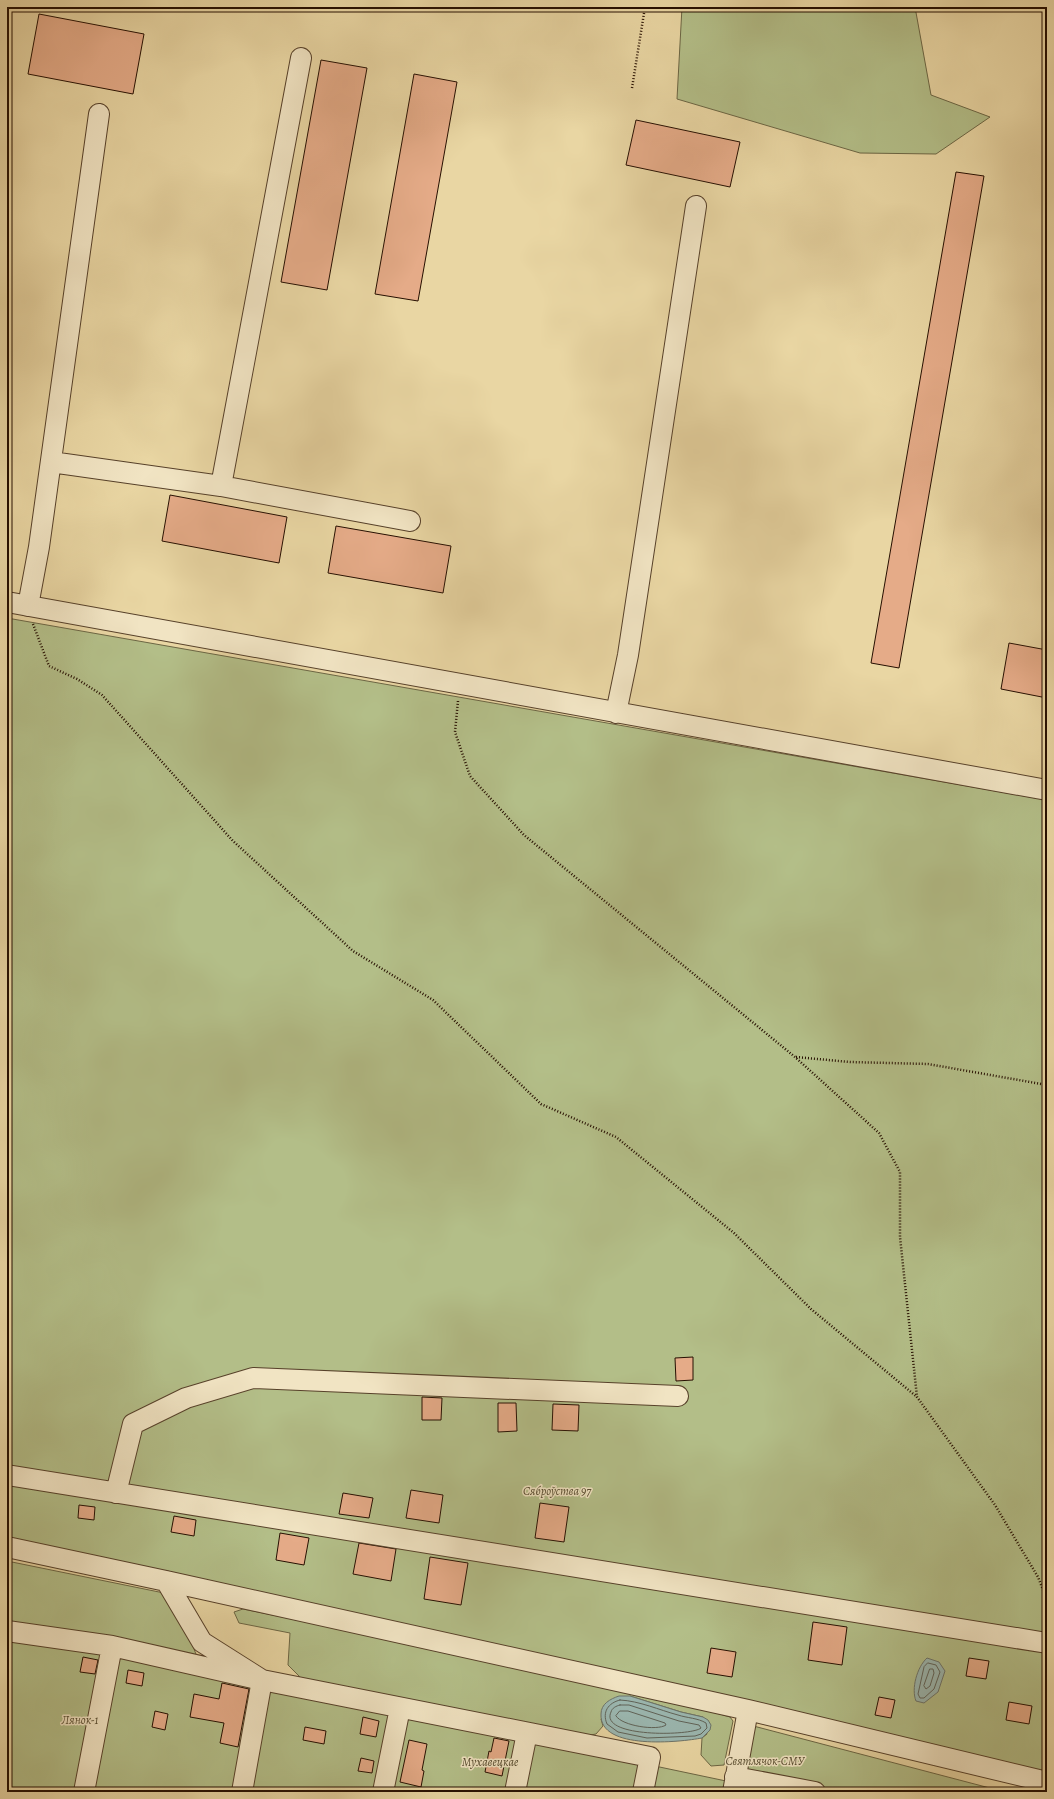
<svg xmlns="http://www.w3.org/2000/svg" width="1054" height="1799" font-family="Alegreya,serif">
<rect width="100%" height="100%" fill="#e9d6a3"/>
<filter id="stains"><feTurbulence type="fractalNoise" baseFrequency=".005" numOctaves="4"/><feColorMatrix values="0 0 0 0 .2 0 0 0 0 .09 0 0 0 0 .02 0 0 0 .5 -.17"/></filter>
<radialGradient id="worn" r=".72"><stop offset=".6" stop-color="#630" stop-opacity="0"/><stop offset="1" stop-color="#630" stop-opacity=".3"/></radialGradient>
<!-- green -->
<path fill="#b3be88" stroke="#6c6644" d="M682,7H915L931,95L990,117L936,154L860,153L677,99Z
M7,618L1047,800V1777L7,1541Z
M7,1561L164,1593L187,1630L197,1657L7,1622Z
M243,1609L634,1689L730,1717L733,1721L724,1765L711,1766L701,1755L702,1738L707,1734L703,1717L681,1712L630,1696L601,1719L603,1726L596,1734L579,1737L303,1680L288,1665L290,1633L239,1623L234,1612Z
M7,1635L104,1650L726,1781L742,1723L1005,1792H7Z"/>
<!-- water -->
<path fill="#9bb7b0" stroke="#6c746a" d="M927,1658L939,1662L945,1671L938,1692L924,1703L916,1701C911,1689 917,1667 927,1658Z
M619,1696H630L681,1712L703,1717L708,1720L711,1725L710,1730L702,1738C681,1742 599,1751 601,1714C601,1704 610,1699 619,1696Z"/>
<g fill="none" stroke-linecap="round" stroke-linejoin="round">
<!-- shore -->
<path stroke="#606358" stroke-width="1" d="M928,1663L936,1665L940,1672L934,1689L924,1698H920L918,1694L924,1667Z
M930,1669H933L934,1673L930,1686L926,1689L924,1686Z
M620,1700C640,1701 659,1710 678,1715C687,1718 698,1718 706,1723L707,1728L701,1734L695,1736L647,1738L618,1732L607,1724C602,1712 608,1703 620,1700Z
M620,1705H629L679,1721L699,1725L701,1728C692,1736 599,1738 611,1712C612,1708 616,1706 620,1705Z
M620,1711H628L665,1723L666,1725C657,1731 622,1726 616,1716Z"/>
</g>
<!-- building -->
<path fill="#e5ab88" stroke="#260f01" d="M39,14L144,34L133,94L28,74Z
M321,60L367,68L327,290L281,282Z
M414,74L457,82L418,301L375,294Z
M636,120L740,142L730,187L626,165Z
M956,172L984,176L899,668L871,663Z
M170,495L287,517L279,563L162,541Z
M336,526L451,546L443,593L328,573Z
M1009,643L1047,650V698L1001,689Z
M693,1357V1380L676,1381L675,1358Z
M422,1397L442,1398L441,1420H422Z
M498,1403H516L517,1431L498,1432Z
M553,1404L579,1405L578,1431L552,1430Z
M411,1490L443,1495L439,1523L406,1518Z
M343,1493L373,1498L369,1518L339,1514Z
M540,1503L569,1507L564,1542L535,1538Z
M79,1505L95,1507L94,1520L78,1518Z
M174,1516L196,1520L194,1536L171,1532Z
M280,1533L309,1538L304,1565L276,1560Z
M359,1543L396,1549L391,1581L353,1574Z
M430,1557L468,1563L461,1605L424,1599Z
M813,1622L847,1627L842,1665L808,1660Z
M711,1648L736,1652L732,1677L707,1673Z
M83,1657L98,1660L95,1674L80,1672Z
M969,1658L989,1661L986,1679L966,1676Z
M128,1670L144,1673L142,1686L126,1683Z
M222,1683L249,1689L238,1747L220,1743L224,1723L190,1717L194,1694L219,1699Z
M879,1697L895,1700L891,1718L875,1715Z
M1009,1702L1032,1706L1029,1724L1006,1720Z
M155,1711L168,1714L165,1730L152,1727Z
M363,1717L379,1721L376,1737L360,1734Z
M305,1727L326,1731L324,1744L303,1740Z
M494,1738L509,1741L502,1776L485,1772L489,1751L491,1752Z
M409,1740L427,1744L422,1770L424,1771L421,1787L400,1782Z
M361,1758L374,1761L372,1773L358,1771Z"/>
<g fill="none" stroke-linecap="round" stroke-linejoin="round">
<defs>
<path id="minor" d="M51,462L221,486L301,58
M221,486L410,521
M7,602L1047,790
M28,606L39,547L99,114
M616,713L628,655L696,206
M7,1475L1047,1643
M116,1493L133,1424L186,1398L253,1378L678,1396
M7,1547L166,1581L748,1710L1047,1782
M166,1581L202,1642L262,1680L242,1792
M7,1631L112,1646L262,1680L650,1757L643,1792
M735,1777L815,1792
M84,1792L112,1646
M383,1792L400,1708
M515,1792L527,1733
M733,1792L748,1710"/>
</defs>
<!-- minor casing -->
<use href="#minor" stroke="#57412a" stroke-width="22"/>
<!-- path -->
<path stroke="#260f01" stroke-width="2.5" stroke-dasharray="1 2" stroke-linecap="butt" d="M632,88L645,7
M33,624L49,666L77,679L102,695L233,841L353,951L433,1000L541,1104L616,1137L734,1233L811,1309L917,1397
M458,701L455,732L470,776L524,835L795,1057L879,1133L900,1172V1237L917,1397L995,1505L1038,1577L1047,1600
M796,1057L850,1062L928,1064L1047,1085"/>
<!-- minor -->
<use href="#minor" stroke="#f1e4c3" stroke-width="20"/>
</g>
<g text-anchor="middle" dominant-baseline="central" stroke-width="3" stroke-linejoin="round" paint-order="stroke">
<!-- park labels -->
<g font-size="12" font-style="italic" fill="#574c30" stroke="#f1e4c3">
<text x="557" y="1491">Сяброўства 97</text>
<text x="80" y="1720">Лянок-1</text>
<text x="765" y="1761">Святлячок-СМУ</text>
<text x="490" y="1762">Мухавецкае</text>
</g>
</g>
<!-- margin -->
<rect width="1054" height="1799" fill="none" stroke="#e9d6a3" stroke-width="24"/>
<rect x="8" y="8" width="1038" height="1783" fill="none" stroke="#260f01" stroke-width="2"/>
<rect x="12" y="12" width="1030" height="1775" fill="none" stroke="#260f01"/>
<rect width="100%" height="100%" filter="url(#stains)"/>
<rect width="100%" height="100%" fill="url(#worn)"/>
</svg>
